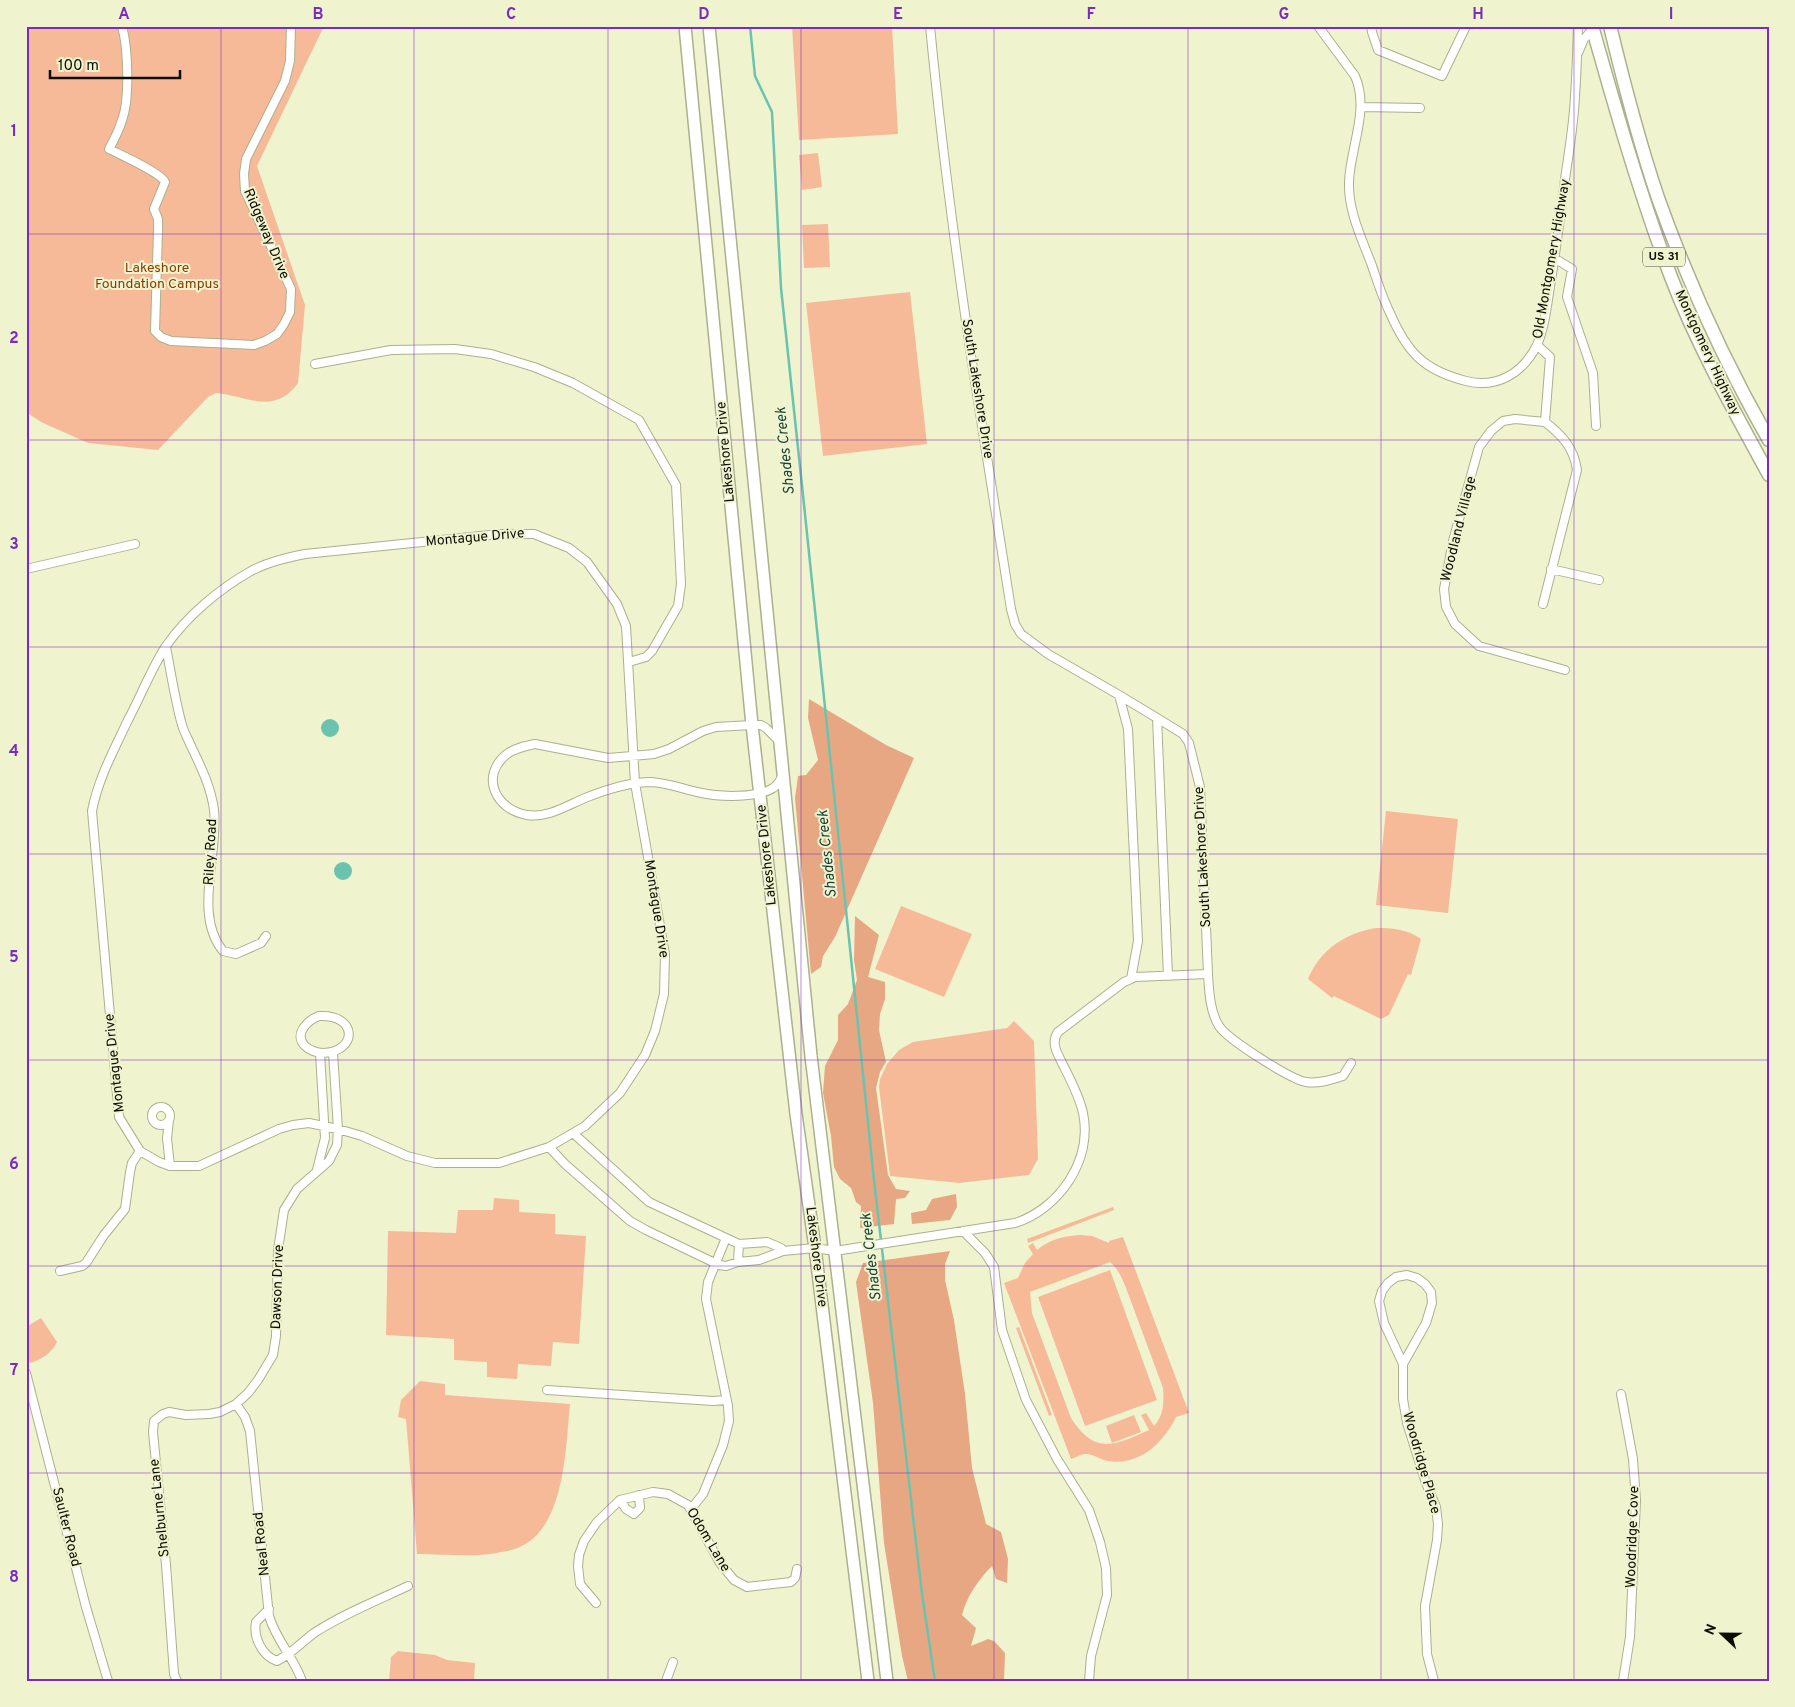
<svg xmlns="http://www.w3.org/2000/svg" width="1795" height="1707" font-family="Overpass,sans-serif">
<rect width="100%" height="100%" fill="#eff4cf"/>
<!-- green -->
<path fill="#f7ba98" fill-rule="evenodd" d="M26,26H324L257,166L305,305L298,383C274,416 248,396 216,393L208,397L158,450L88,443L41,422L26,412Z
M792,26H892L898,134L799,140Z
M818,153L822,187L802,190L799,155Z
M828,224L830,267L804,268L802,225Z
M910,292L927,444L823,456L806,303Z
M1386,811L1458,819L1448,913L1376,905Z
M901,906L972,934L944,997L875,969Z
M1376,928C1391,928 1408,929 1421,939L1411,975L1408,974L1389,1015L1381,1019L1334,996L1332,998L1308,979C1320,950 1345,933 1376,928Z
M1014,1021L1034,1041L1038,1159L1029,1175L959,1183L890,1176L879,1087L880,1079L887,1064L899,1050L913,1042L1007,1028Z
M494,1198L519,1200V1212L555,1214V1234L586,1236L579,1344L553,1342L551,1366L518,1364L517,1379L487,1377V1362L454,1360V1339L386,1335L388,1231L456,1233L458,1210H493Z
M1113,1207L1114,1210L1028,1243L1027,1239Z
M1080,1235L1092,1236L1109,1243V1241L1123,1237L1189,1413L1176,1417C1163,1443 1140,1466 1108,1461C1101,1460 1092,1453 1085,1454C1081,1454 1075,1458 1071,1459L1004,1283L1018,1278L1025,1263L1033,1254L1028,1246L1033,1243L1037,1250C1050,1239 1064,1236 1080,1235ZM1110,1262C1118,1269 1122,1278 1126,1288L1163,1388C1164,1402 1164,1415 1154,1426L1146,1413L1141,1415L1149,1430C1114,1446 1095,1455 1071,1418L1032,1313L1030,1292Z
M1110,1270L1157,1400L1085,1426L1038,1297Z
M41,1318L57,1342C51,1354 42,1359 30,1363L26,1353V1327Z
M1019,1327L1052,1415L1049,1416L1016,1328Z
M420,1381L445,1384V1395L570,1404C566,1445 565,1519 527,1543C520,1548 510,1551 501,1552C478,1558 442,1554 417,1554L406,1419L398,1417L401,1400Z
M1134,1415L1141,1432L1112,1443L1106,1426Z
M398,1651L435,1655L447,1660L475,1663L474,1681H389L391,1657Z"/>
<!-- forest -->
<path fill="#e8a783" d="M809,699L886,745L914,758L835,937L823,956L821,967L811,974L795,798L798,776L806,775L818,760L808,718Z
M855,916L879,935L868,977L885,982V999L880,1014L879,1030L886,1062L880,1072L876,1088L888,1175L896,1189L910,1191L905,1198L896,1199L894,1224L860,1228L861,1206L856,1202L851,1188L840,1179L834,1167L831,1136L823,1093L825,1066L838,1040V1015L848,1004L857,980L854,960Z
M956,1194L957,1207L950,1220L912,1224L911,1213L926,1210L932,1199Z
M950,1251L945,1264V1280L954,1320L965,1394L972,1468L986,1524L1001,1532L1008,1559L1007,1583L996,1579L992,1566C978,1580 967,1596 962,1615L976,1628L971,1646L988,1639L994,1641L1005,1653L1004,1681H908L902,1656L884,1543L873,1403L856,1282L863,1263Z"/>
<!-- water -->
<path fill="#6bc3af" d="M321 728a9 9 0 1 1 18 0a9 9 0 1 1-18 0Z
M334 871a9 9 0 1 1 18 0a9 9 0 1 1-18 0Z"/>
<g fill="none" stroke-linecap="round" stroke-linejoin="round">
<!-- stream -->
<path stroke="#6bc3af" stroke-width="2.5" d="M750,26L755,76L772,112L781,288L803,495L874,1180L922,1594L935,1681"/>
<defs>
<path id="minor" d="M122,26C128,48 130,99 122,120C119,130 114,140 109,149C121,155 161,173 165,182L154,209L158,219V231L155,331L161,337L171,341L254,345L265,341L277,334L284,324L290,312L291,289L245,191L244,174L246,159L285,81L290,61L291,26
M1318,26L1355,76C1370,110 1350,148 1349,182C1348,210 1361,237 1371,263C1377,280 1382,297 1390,313C1407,352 1423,370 1466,381C1497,389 1523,373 1537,345C1546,325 1548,295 1552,274C1557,242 1561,211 1565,179C1569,151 1574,123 1575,95C1577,72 1577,49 1578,26
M1371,26L1372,32L1378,50L1442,76L1466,26
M1578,53L1584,39L1593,29
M1361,107L1420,108
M1554,258L1572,269L1567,297L1593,373L1596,426
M1537,345L1550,357L1545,422C1562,435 1574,448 1577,470L1543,604
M315,364L391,350L455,349L491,354L534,367L573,383L639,420L676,485L681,584L678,606L652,651L646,657L629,662
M1545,422L1515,419L1503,421L1491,431L1479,447L1453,541L1444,589L1446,607L1455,624L1479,646L1565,670
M500,534H534L569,548L587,562L617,604L626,626L635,783L665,954L664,994L655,1031L645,1055L620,1093L585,1126L549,1147L499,1163H435L407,1156L362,1136L338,1129L309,1123L293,1125L279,1129L199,1166H170L159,1162L140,1151L119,1117L92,811C98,779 114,750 128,720C141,696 151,669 166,646C187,616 219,589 251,571C268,562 286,558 305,554Z
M26,569L135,544
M1551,569L1599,580
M166,647C171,673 175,700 182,725C184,732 188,739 191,746C201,767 211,787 214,810C219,853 193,915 223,951L236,954L261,943L266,936
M1119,695L1157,718L1168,976
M780,742L766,728L761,725H752L716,727L703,731L669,749L654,754L632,756L608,758L535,744C525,746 515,748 507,754C479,776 496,810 527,815C548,818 566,806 585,798C605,790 628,782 651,782C669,783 685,790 702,793C720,797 758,798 773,788C778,785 780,781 782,776
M1208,974C1209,991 1210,1012 1219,1026C1227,1039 1290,1079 1306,1082C1318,1084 1331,1080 1343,1076L1351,1063
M1131,979L1135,977L1208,974L1200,787L1189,743L1183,734L1157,718
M319,1016C358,1014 358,1052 323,1053C317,1053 309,1050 305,1046C293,1034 308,1020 319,1016Z
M152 1116a9 9 0 1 1 18 0a9 9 0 1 1-18 0Z
M169,1120L167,1138L170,1166
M573,1133L649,1202L739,1244L767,1242L781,1248L783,1251
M549,1147L565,1164L630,1221L646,1230L719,1265L726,1266L738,1262L759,1260L783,1251L815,1248L835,1251L1015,1223C1059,1209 1093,1160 1083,1113C1079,1095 1070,1079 1062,1063C1060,1058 1056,1052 1055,1046C1054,1040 1055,1036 1058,1032L1124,982L1131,979L1138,941L1128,729L1119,695L1048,654L1021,634L1015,624L1011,609C999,529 985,449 973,369C956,255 941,141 930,26
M317,1170L325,1138L320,1053
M963,1231L985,1253L994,1267L1002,1330L1026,1400L1057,1459L1089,1510L1100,1542L1106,1568L1107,1595L1091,1656L1089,1681
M738,1262L739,1244
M60,1271L82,1266L86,1263L104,1235L125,1209L130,1172L132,1163L140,1151
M1403,1364L1426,1323L1432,1303L1431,1292L1425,1284L1417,1278L1407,1275L1396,1277L1388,1283L1382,1291L1379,1301L1384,1323L1403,1364V1399L1407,1423L1426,1483L1436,1507L1438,1524L1437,1540L1425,1606L1427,1654L1434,1681
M26,1373L86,1607L108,1681
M547,1390L713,1401L726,1400
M1621,1394L1633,1459L1636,1500L1630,1637L1623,1681
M236,1404L245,1417L250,1431L269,1616C276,1640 294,1658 302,1681
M620,1500L626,1509L634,1514L640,1508L639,1495
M691,1509L703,1494L723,1445L729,1421L728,1406L706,1299L708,1282L726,1238
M596,1603L580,1584L578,1566L579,1555L584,1541L597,1522L620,1500L653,1492L668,1494L688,1505L720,1563L734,1580L747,1587L791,1582L795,1578L797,1569
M269,1609L256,1622C253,1637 262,1656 277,1661C292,1653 301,1643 314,1633C343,1614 376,1601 408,1586
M177,1681L174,1674L166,1565L153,1432L154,1421L163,1414L169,1412L186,1415L209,1414L220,1412L236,1404L248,1393L258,1380L273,1355L276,1336L278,1250L284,1210L297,1189L329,1161L337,1145L338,1129L333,1053
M666,1681L673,1662"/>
<path id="secondary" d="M685,26L752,725L796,1114L815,1248L868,1681
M709,26L811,1056L887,1681"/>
<path id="primary" d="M1592,26C1616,111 1640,195 1671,277C1697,345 1734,411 1769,475
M1610,26C1624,84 1639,142 1658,198C1688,282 1725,363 1769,440"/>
</defs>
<!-- minor casing -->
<use href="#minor" stroke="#acb08d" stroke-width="10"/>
<!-- secondary casing -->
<use href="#secondary" stroke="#acb08d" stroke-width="14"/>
<!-- primary casing -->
<use href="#primary" stroke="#acb08d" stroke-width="15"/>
<!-- minor -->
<use href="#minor" stroke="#fff" stroke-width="8"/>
<!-- secondary -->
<use href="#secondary" stroke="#fff" stroke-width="11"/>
<!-- primary -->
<use href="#primary" stroke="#fff" stroke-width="12"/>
</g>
<!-- grid -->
<path fill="none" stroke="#7b2cbf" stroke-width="1" stroke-opacity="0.55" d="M221,26V1681M414,26V1681M608,26V1681M801,26V1681M994,26V1681M1188,26V1681M1381,26V1681M1574,26V1681M26,234H1769M26,440H1769M26,647H1769M26,854H1769M26,1060H1769M26,1266H1769M26,1473H1769"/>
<g text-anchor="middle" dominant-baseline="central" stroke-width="4" stroke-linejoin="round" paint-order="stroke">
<!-- shield labels -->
<rect fill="#eff4cf" stroke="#515340" stroke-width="1" x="1643" y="247.5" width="42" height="19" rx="4"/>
<g font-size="12" font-weight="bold" fill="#0d0e03">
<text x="1664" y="257">US 31</text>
</g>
<!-- street labels -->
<g font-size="14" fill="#0d0e03" stroke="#eff4cf">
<text transform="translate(266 234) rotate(67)">Ridgeway Drive</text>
<text transform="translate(1552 259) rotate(-80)">Old Montgomery Highway</text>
<text transform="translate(1707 353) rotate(65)">Montgomery Highway</text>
<text transform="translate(977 389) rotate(81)">South Lakeshore Drive</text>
<text transform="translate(726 452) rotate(-95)">Lakeshore Drive</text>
<text transform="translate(1459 529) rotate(-76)">Woodland Village</text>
<text transform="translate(475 538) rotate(-5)">Montague Drive</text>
<text transform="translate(211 852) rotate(-87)">Riley Road</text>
<text transform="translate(767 855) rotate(-96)">Lakeshore Drive</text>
<text transform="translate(1203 857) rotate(-93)">South Lakeshore Drive</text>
<text transform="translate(656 909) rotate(81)">Montague Drive</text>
<text transform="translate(115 1063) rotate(-96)">Montague Drive</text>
<text transform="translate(816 1257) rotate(83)">Lakeshore Drive</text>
<text transform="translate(278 1287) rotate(-88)">Dawson Drive</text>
<text transform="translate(1421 1463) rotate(74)">Woodridge Place</text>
<text transform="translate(160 1508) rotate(-96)">Shelburne Lane</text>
<text transform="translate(66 1527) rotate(76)">Saulter Road</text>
<text transform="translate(1633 1537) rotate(-88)">Woodridge Cove</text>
<text transform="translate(708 1540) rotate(59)">Odom Lane</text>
<text transform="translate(262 1544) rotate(-96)">Neal Road</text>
</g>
<!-- park labels -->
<g font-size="14" fill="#893d00" stroke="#eff4cf">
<text x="157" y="268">Lakeshore<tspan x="157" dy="16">Foundation Campus</tspan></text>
</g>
<!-- water labels -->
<g font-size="15" font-style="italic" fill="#1a423a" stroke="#eff4cf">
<text transform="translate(786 451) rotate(-96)">Shades Creek</text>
<text transform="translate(828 854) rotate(-96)">Shades Creek</text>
<text transform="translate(872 1257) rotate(-97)">Shades Creek</text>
</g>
</g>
<!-- border -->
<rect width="1795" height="1707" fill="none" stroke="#eff4cf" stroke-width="55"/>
<!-- north arrow -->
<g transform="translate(1722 1634) rotate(292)" stroke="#eff4cf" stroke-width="4" paint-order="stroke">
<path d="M0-4L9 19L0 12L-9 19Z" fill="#0d0e03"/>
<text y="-8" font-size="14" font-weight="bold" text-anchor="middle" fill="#0d0e03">N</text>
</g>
<!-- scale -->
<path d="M50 70v8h130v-8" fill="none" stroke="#0d0e03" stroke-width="2.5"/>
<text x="58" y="70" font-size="15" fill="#0d0e03" stroke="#eff4cf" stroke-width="4" paint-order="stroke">100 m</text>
<rect x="28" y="28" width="1740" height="1652" fill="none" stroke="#7b2cbf" stroke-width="2"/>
<g font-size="16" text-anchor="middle" font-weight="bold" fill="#7b2cbf">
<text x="124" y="19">A</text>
<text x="318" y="19">B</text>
<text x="511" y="19">C</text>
<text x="704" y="19">D</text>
<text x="898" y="19">E</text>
<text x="1091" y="19">F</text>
<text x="1284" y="19">G</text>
<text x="1478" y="19">H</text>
<text x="1671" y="19">I</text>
<text x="14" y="136">1</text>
<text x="14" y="343">2</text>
<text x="14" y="549">3</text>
<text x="14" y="756">4</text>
<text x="14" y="962">5</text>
<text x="14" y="1169">6</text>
<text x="14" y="1375">7</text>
<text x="14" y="1582">8</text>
</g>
</svg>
